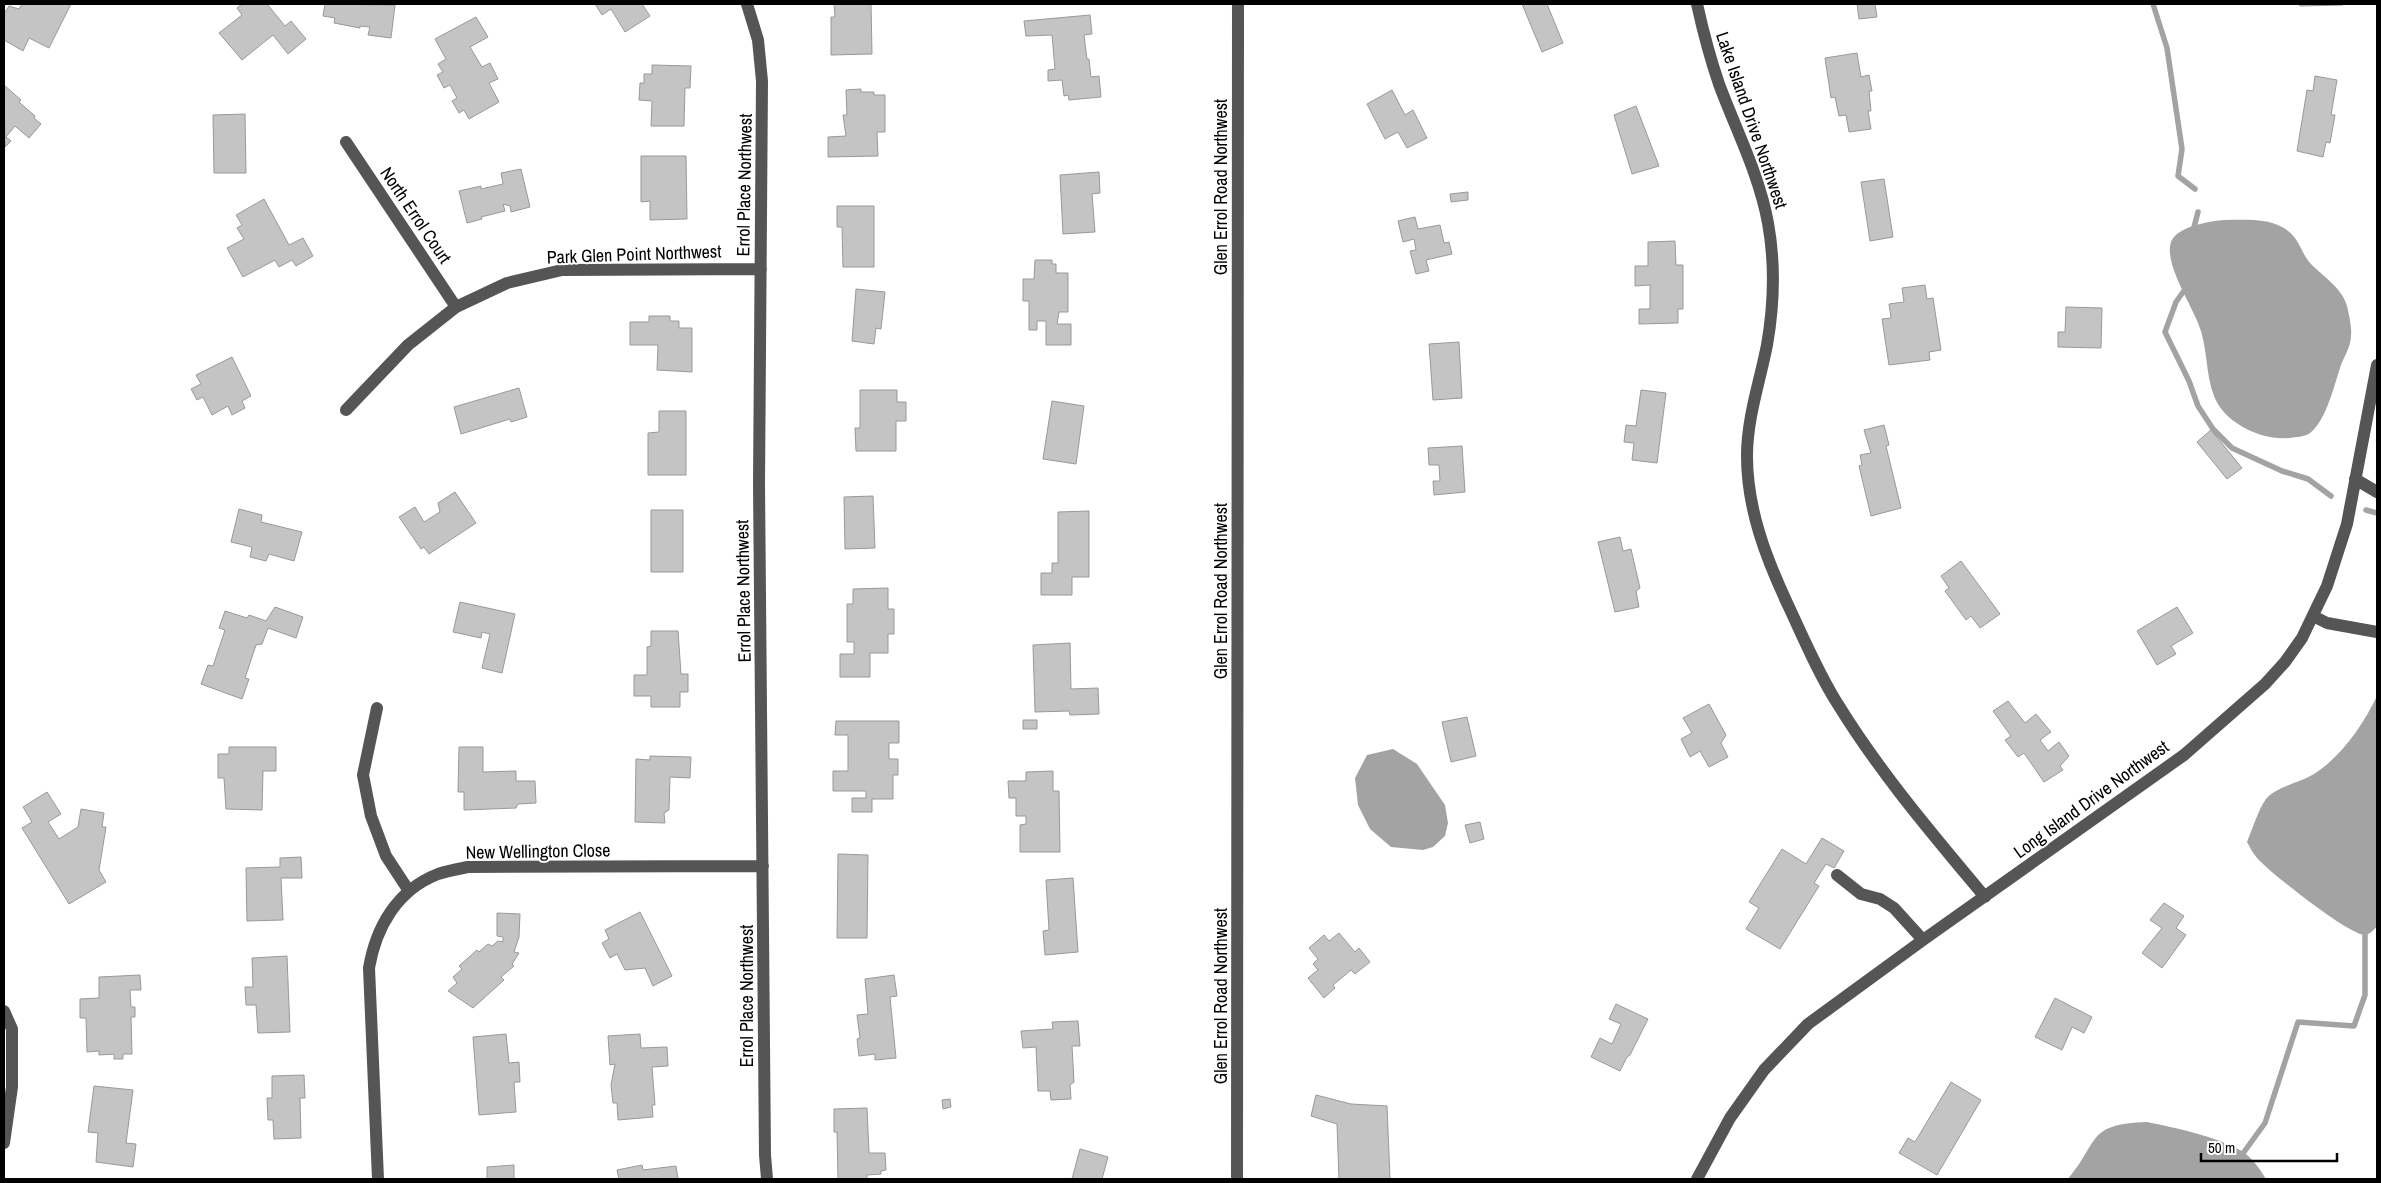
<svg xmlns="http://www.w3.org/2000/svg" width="2381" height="1183" font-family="'Archivo Narrow',sans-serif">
<rect width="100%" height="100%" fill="#fff"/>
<!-- water -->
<path fill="#a3a3a3" d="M2225,220C2250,220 2279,217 2295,238C2301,246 2304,257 2311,264C2324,277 2342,288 2347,306C2349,315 2352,327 2351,336C2351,347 2343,358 2340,368C2334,386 2326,421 2310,433C2305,437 2296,437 2289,438C2262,441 2224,423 2214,396C2205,373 2208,346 2198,323C2190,302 2164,263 2171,242C2177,226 2211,221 2225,220Z
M2377,696V926C2374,930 2370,934 2365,935C2350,936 2269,872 2257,858C2253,853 2250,848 2247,842C2252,830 2259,808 2266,799C2276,787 2301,782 2314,774C2342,756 2363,725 2377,696Z
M1393,749L1417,764L1445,805L1448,823L1445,836L1433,847L1423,850L1391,847L1370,829L1358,805L1355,778L1367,755Z
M2147,1122C2176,1128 2214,1136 2240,1150C2251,1156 2260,1169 2266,1179H2068C2100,1141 2086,1124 2147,1122Z"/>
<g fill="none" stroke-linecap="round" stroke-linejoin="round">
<!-- stream -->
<path stroke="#a3a3a3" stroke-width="5.5" d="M2153,4L2167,48L2182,149L2178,176L2195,189
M2193,231L2198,212
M2188,285L2176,302L2165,332L2189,381L2198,406L2213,429L2232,448L2282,471L2308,479L2331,496
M2366,510L2377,513
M2244,1152L2265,1123L2298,1022L2354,1026L2365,995V935"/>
</g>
<!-- building -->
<path fill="#c4c4c4" stroke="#999" d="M22,4H71L49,48L29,38L23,51L4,40V14L9,6L19,9Z
M242,4H267L285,26L291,21L306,39L288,54L273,35L242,60L219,33L242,15L237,8Z
M325,4L395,5L391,38L368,35L370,27L360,26V28L334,23L335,18L323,16Z
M595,4H642L650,16L625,32L611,9L602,15Z
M834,4H871L872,54L831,55V17H835Z
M1522,4H1547L1563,43L1542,52Z
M1857,4H1875L1877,17L1859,19Z
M2299,4H2343V5L2300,6Z
M1090,15L1092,34L1084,35L1087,59H1089L1091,77L1099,76L1101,97L1069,100L1068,95L1064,96L1062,80L1048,81V70L1055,69L1052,35L1026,36L1024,21Z
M476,17L488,37L470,47L482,67L490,63L498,79L489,83L499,102L469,119L464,110L459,113L452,101L457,98L450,85L444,88L437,75L443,72L438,64L446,59L435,39Z
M1857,53L1861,77L1869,75L1872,91H1869L1871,111H1868L1871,129L1849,132L1846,115L1839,116L1835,97L1831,98L1825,58Z
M652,65L691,66L690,88H685L684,126H651L652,101L639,100L640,83H644V74H652Z
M2315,76L2337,80L2331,115H2335L2330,143L2326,142L2323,157L2297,151L2307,90L2313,91Z
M4,85L21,100L19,102L35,116L34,118L41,124L29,138L15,126L6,137L11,141L5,147Z
M861,89V92H874V95H885V132H877L878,156L828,157V137L846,136L843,115H847L846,90Z
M1392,90L1405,115L1413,110L1427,138L1407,148L1398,132L1385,139L1367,104Z
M1636,106L1659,166L1632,174L1614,115Z
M245,114L246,173H214L213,115Z
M641,156H686L687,219L650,220V201L641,202Z
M521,169L530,207L511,212L510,206L503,204L505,211L481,217L482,219L467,223L459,191L481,186V189L503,184L501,173Z
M1099,172L1100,193L1092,194L1095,232L1063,234L1060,175Z
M1884,179L1893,237L1870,241L1861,182Z
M1468,192V200L1451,202L1450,194Z
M264,199L289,245L303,238L313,256L296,266L292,260L279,267L275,260L243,277L227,248L244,239L237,228L242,225L236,215Z
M837,206H874V267H843L842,227H837Z
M1415,217L1418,229L1440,225L1444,243L1449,242L1452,254L1426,260L1429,271L1416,274L1410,251L1416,250L1414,239L1403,242L1398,221Z
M1675,241L1676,265H1683V309H1678V323L1639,324V309H1650V285L1635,286V266H1648V242Z
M1035,260H1052V264H1056V273H1068V312H1059L1057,324H1071V345H1046V321H1037V330H1029V301H1023V279H1034Z
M1925,285L1927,299L1933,298L1941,350L1929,352L1930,360L1889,365L1882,319L1891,318L1889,304L1904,302L1902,288Z
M856,289L885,292L881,329L876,328L874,344L852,341Z
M2066,307L2102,308L2101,348L2058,347V332H2065Z
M649,316H670V321H679V328H692V372L657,370L658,345H630V322H649Z
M1459,342L1462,398L1433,400L1429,344Z
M232,357L251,396L242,401L245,408L232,415L228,406L212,415L203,397L197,400L191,389L201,384L196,375Z
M519,388L527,417L511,422L510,419L461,434L454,407Z
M860,390H897V402H906V421H896V451H856L855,428H860Z
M1641,390L1666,393L1657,463L1632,460L1634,443L1624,442L1626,425L1636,426Z
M1052,401L1084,406L1076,464L1043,459Z
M659,411H686V475H648V433L659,432Z
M1884,425L1889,445L1886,446L1901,508L1871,516L1859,466L1862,465L1860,455L1871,453L1864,430Z
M2211,430L2242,468L2227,479L2197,442Z
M1462,446L1465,492L1434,495L1433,481H1440L1439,465H1429L1428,448Z
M455,492L476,523L429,554L424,547L421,549L399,517L415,507L424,522L440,512L438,503Z
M873,496L875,548L845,549L844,497Z
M239,509L262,515L261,522L302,532L294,561L269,554L266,561L250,557L252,547L231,542Z
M651,510H683V572H651Z
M1089,511V577H1072V595H1041V573H1052V563H1058V512Z
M1620,537L1623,551L1631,549L1640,588L1636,591L1639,607L1615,612L1598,542Z
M1961,561L2000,614L1980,628L1971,616L1966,620L1945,591L1949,588L1941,576Z
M888,588V609H894V634H888V653H870V677H840V654H854V642H847V604H853V589Z
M460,602L515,614L502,673L482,668L490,634L482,632L481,638L453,632Z
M275,607L303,617L296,638L268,628L262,644L256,645L245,678L249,679L242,699L201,684L208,665L213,666L225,630L219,628L225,611L247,618L249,615L266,621Z
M2177,607L2193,633L2171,646L2176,654L2157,665L2137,631Z
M651,631H678L681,674H688V692H680V707H651V696H634V675H647V647L651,646Z
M1070,643L1071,689L1098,688L1099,714L1070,715L1069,711L1035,712L1033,645Z
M2008,701L2025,723L2036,714L2051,732L2040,740L2048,751L2059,742L2069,756L2060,766L2063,770L2044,782L2024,753L2018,757L2005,740L2011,736L1993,711Z
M1709,704L1726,735L1721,743L1728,757L1709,767L1700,751L1690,757L1681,739L1692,733L1683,718Z
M1467,717L1476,756L1451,762L1442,722Z
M1023,720H1037V729H1023Z
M836,721H899V743H889V759H898V775H893V799H872V812H852V798H866V791H833V771H848V735H835Z
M229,747H276V771H263L262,810L226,809L224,778H218V754H229Z
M459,747H483V772L516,771V781H535L536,803L518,804L516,808L464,810V792H458Z
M650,756L691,757L690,778L670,777L669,810L664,813L665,823L635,822L636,759L650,760Z
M1053,771V791H1059L1060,852H1020V825L1026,824V816H1016V798H1009L1008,781H1026V772Z
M47,792L61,814L48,822L59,839L78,827L81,809L104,813L102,827H106L99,870L106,882L69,904L22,828L32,822L23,807Z
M1480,822L1484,839L1470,843L1465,825Z
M1822,838L1844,851L1834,868L1826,864L1814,883L1819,886L1780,949L1746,929L1759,908L1749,902L1782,849L1806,864Z
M838,854L868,855L867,938H837Z
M301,857L302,878H281L283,920L247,921L246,868L280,867V858Z
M1073,878L1078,952L1045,955L1043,931L1049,930L1046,880Z
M2164,903L2184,916L2176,928L2186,935L2162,968L2142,953L2162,928L2150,920Z
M640,912L672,976L653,986L645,968L625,970L617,954L610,958L602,943L609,939L605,930Z
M497,913L520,914L519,937L514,952L519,953L512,964L514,966L501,977L504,980L473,1008L448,991L457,983L453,977L462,969L459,966L477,950L479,952L488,944L492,946L498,941L503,942V937L497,936Z
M1339,933L1355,952L1359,948L1370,962L1355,974L1351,970L1333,985L1335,988L1324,998L1308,978L1318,970L1313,964L1318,959L1309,948L1324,935L1329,941Z
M287,956L290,1032L258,1033L256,1005H246L245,987H253L252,958Z
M140,975L141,990H130L131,1007H135V1017H131L132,1054H123V1059H114V1054L99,1055V1051L87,1052L86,1018H80V999L99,998V977Z
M894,975L897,996L890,997L896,1058L875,1060V1054L859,1056L857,1039L860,1038L857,1015L868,1014L865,979Z
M2055,998L2092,1017L2084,1033L2072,1027L2062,1050L2035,1037Z
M1616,1004L1648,1019L1630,1055L1627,1057L1620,1071L1591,1057L1600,1038L1612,1044L1621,1024L1609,1019Z
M1078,1021L1080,1046H1072L1074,1082L1070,1085L1071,1099L1051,1100L1050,1091H1038L1036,1047L1023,1048L1021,1031L1053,1029L1052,1022Z
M506,1034L509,1063L519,1062L520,1082H514L516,1112L479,1115L473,1037Z
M640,1034L641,1048L667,1047L668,1066L652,1067L655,1105H652L653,1117L618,1120L617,1103H613L611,1085L615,1064L610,1065L608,1036Z
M304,1075L305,1098H300L301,1138L274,1139L273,1120H268L267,1098H272V1076Z
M1951,1082L1981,1100L1937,1175L1899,1153L1908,1138L1915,1142Z
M94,1086L133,1090L126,1143L136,1144L133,1167L96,1162L98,1133L88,1132Z
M1316,1095L1351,1104L1387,1106L1390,1179H1339L1337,1124L1311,1116Z
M950,1099L951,1107L943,1109L942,1100Z
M867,1108L869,1153H885L886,1170L881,1171V1174L867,1175V1179H838L837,1132H834V1109Z
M1080,1149L1108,1157L1102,1179H1072Z
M514,1165V1179H487V1167Z
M642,1165L643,1170L676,1166L678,1179H619L617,1170Z"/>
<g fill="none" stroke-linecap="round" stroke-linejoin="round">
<!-- minor -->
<path stroke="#555" stroke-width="12" d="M747,4L758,40L762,81L759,484L765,1155L767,1179
M1697,4C1703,31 1710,58 1719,84C1736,130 1759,174 1768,223C1775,262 1774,305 1767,345C1760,381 1747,418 1747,456C1747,509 1766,558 1788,605C1804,639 1819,675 1839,706C1881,774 1934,836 1985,897
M346,142L456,307
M346,410L408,345L456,307L507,283L562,270L761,269
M2355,479L2377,492
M2313,616L2327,623L2377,632
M377,708L363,775L371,816L386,856L409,891
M1837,875L1861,894L1880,899L1894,908L1923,940
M4,1011L12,1029V1087L4,1143
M378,1179L369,968C376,927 397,890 438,874C447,871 458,869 468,867L763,866
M1237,1179L1238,4
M1697,1179L1730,1118L1764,1070L1808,1024L1923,940L2184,755L2265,684L2285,662L2302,638L2327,586L2347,524L2377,365"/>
</g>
<g text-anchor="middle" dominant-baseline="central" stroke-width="4" stroke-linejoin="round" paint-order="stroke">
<!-- street labels -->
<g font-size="18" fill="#000" stroke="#fff">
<text transform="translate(1752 120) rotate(71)">Lake Island Drive Northwest</text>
<text transform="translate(744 185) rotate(-89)">Errol Place Northwest</text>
<text transform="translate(1220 187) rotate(-90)">Glen Errol Road Northwest</text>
<text transform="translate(416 215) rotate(56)">North Errol Court</text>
<text transform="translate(634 254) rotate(-2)">Park Glen Point Northwest</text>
<text transform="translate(743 591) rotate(-91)">Errol Place Northwest</text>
<text transform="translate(1220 591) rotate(-90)">Glen Errol Road Northwest</text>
<text transform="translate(2091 799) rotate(-36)">Long Island Drive Northwest</text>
<text transform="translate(538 851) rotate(-1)">New Wellington Close</text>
<text transform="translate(746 996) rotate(-90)">Errol Place Northwest</text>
<text transform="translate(1220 996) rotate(-90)">Glen Errol Road Northwest</text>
</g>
</g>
<!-- border -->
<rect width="2381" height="1183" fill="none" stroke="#000000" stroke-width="10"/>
<!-- scale -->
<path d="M2201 1153v8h136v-8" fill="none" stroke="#000000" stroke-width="2.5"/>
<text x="2208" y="1153" font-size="15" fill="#000000" stroke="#ffffff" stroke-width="4" paint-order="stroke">50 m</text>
</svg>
